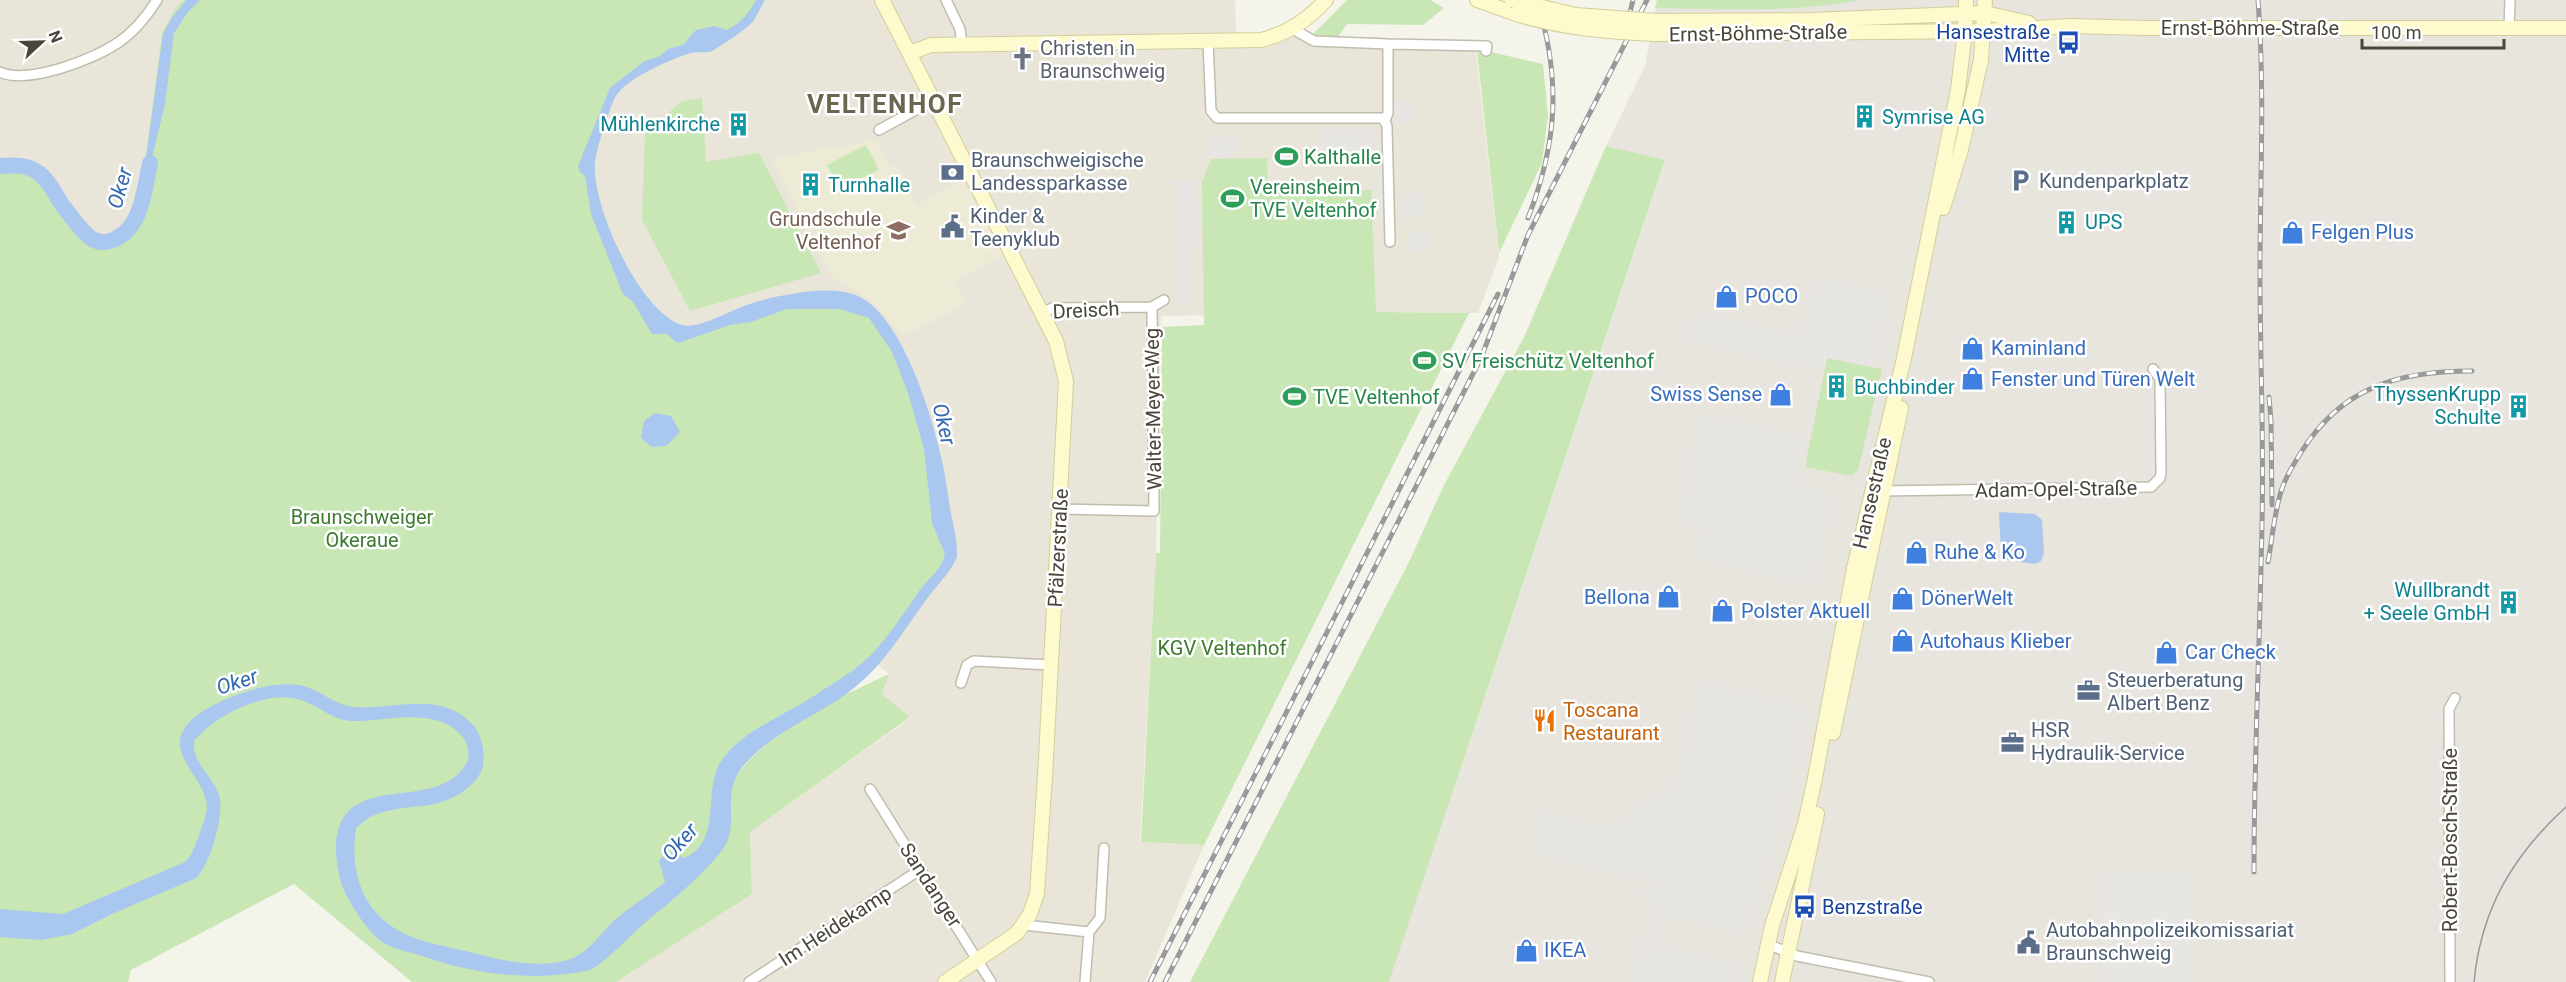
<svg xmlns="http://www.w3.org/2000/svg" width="2566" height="982" font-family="Roboto,sans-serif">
<rect width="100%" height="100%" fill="#f5f4eb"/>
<!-- residential -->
<path fill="#e9e6d9" d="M0,0H184L176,8L146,155L126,228L104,240L93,236L67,209L50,174L18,160L0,162Z
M764,0H1235L1236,34L1475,43L1499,257L1478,313L1381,312L1161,316L1156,553L1140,842L1204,845L1145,982H616L752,894L750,832L910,718L882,694L889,674L875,663L686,332L657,318L625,270L601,215L592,161L615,93L648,68Z"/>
<!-- industrial -->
<path fill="#e8e5df" d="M1657,0H2566V982H1389L1665,161L1606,146L1645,66Z"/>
<!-- education -->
<path fill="#edebd5" d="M876,140L890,168L897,165L917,205L963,181L1003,255L954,281L966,304L903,337L873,301L831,276L771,158Z"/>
<!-- green -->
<path fill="#c8e7b5" d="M184,0H764L752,21L648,68L615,93L592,161L601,215L625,270L657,318L686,332L793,295L871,314L895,347L923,415L949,552L944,567L876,664L751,746L734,780C763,733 839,697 889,674L882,694L910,717L750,832L752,894L616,982H412L294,884L131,970L128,982H0V162L18,160L50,174C62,199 75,230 104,240L126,228L146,155L162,33L176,7Z
M1347,0H1430L1444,8L1423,25L1347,24L1337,38L1312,35Z
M1657,0H1859C1792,13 1723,9 1655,8Z
M1477,51H1486L1543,64L1548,115L1542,163L1499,253Z
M702,98L706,162L759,153L821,273L690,311L642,220L645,133L682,101Z
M866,145L879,170L839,189L827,165Z
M1606,146L1665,160L1389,982H1190L1409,562L1443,487L1525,335Z
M1267,158L1268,191L1371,190L1376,312L1469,313L1204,845L1141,842L1156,553H1160L1162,327L1204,325L1202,182L1211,159Z
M1827,358L1882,369L1858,470L1851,476L1805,467Z"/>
<!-- parking -->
<path fill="#e7e6e2" d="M1395,100H1411V125H1395Z
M1322,129H1373V153H1322Z
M1208,137H1236V157H1208Z
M1383,140L1386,221H1379L1377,141Z
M2046,177V184L1996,185V178Z
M1196,180L1198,248L1192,249L1193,306H1175L1173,181Z
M1399,193H1425L1426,217L1400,218Z
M1408,232H1428V253H1408Z
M1814,277L1889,293L1875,367L1827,358L1824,371L1686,342L1693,312L1801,334Z
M1700,414L1806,438L1795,484L1828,491V497L1833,499L1817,577L1812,576L1810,584L1695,559L1701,528L1677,523Z
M1701,681L1807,708L1794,773L1776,843L1747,934L1675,919L1662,920L1665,930L1657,933L1652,946L1733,963L1737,982H1629L1633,960L1639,961L1646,927L1662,920L1638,890L1651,887L1653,881L1531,854L1539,812L1576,822L1606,826L1621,819L1673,784Z
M2190,871L2192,982H2104L2103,873Z"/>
<!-- water -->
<path fill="#aac7ef" d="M186,0H200L188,12L174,33L165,104L138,215L163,34L171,19Z
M756,0H765C761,6 758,14 754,20C746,30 725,43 714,50C707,54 698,51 691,53C671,59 627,78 616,96C610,106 596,151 595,162C591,206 640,312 682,325C698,330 731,310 747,305C761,300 777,296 792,294C812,290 842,288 860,297C908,321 942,444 948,494C950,515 958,536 957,557C951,572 938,584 929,596C902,632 885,665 849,692C816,717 774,731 746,763C720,790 738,816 727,842C718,862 671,902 653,916C636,929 607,962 590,970C537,982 474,975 422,956C409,952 393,949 382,942C368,933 344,896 340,879C334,855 331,818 358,804C390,786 444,801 466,764C472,753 467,741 459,733C432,706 384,722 351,721C330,720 314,701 293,698C260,693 215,716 194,741C192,764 212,774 219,795C225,813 210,866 196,878L112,914L72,934L41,940L0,937V909L63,914L185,862C193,854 195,845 199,835C203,823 209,812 206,800C198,770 158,746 196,716C220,698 268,680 299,685C318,688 334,705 354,707C395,710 441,689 474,726C482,736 485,752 483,765C482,772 477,779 472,784C438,816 404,800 370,817C365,820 360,825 356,828C350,869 360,909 399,931C420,943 450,947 474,953C504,961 542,970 573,958C591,950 603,930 617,918C632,905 650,895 665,882L659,860C669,851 674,851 684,858C725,842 700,786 724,757C747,728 784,716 814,696C833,683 857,670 873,653C890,634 905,612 919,591C928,579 942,569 945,554L932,523L924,449L908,393L892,352L869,318L840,309H787L751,322L730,325L681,342L677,343L667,334H652L633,302L623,294L591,214L585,176L580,172L578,166L610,88L643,62L660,56L668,49L683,45L696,30L714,26L727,30C741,23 749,13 756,0Z
M655,413L671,416L680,432L666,446L652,447L641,438L644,421Z
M1999,512L2035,514L2042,520L2044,553L2041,561L2035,564L2007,560L2001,552Z"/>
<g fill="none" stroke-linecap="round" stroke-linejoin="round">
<!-- river -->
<path stroke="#aac7ef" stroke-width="16" d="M0,166C14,165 28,164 40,174C52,183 57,200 67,211C74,220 83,233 92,239C98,242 104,243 110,241C142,231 144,191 150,163"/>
<defs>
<path id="street" d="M946,0L960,29L962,45
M1291,28L1314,41L1388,44V113L1385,121
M2509,29L2510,0
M1208,42L1211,111L1217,118H1383L1387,126L1390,242
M1388,44L1487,46L1486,51
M0,72C28,85 95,59 119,42C135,31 147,16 157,0
M879,130L934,100
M1042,313L1052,308L1152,307L1164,300
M1880,491L2151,487L2160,478L2161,473L2160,379L2153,369
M1059,509L1154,511L1152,307
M961,683L967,665L974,661L1052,665
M870,789L991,982
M1024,925L1089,932L1085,982
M1089,932L1100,918L1104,848
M1767,944L1797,956L1929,982
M749,982L921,869
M2450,982L2449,709L2455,698"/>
<path id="secondary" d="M882,0L1056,341L1066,381L1045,776L1037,894L1030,914L1017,933L945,982
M1477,0L1516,14
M1657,21L1811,20L1985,13L2029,23
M1656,34L1983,31L2072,26L2146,28H2566
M910,53L931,45L1261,40C1286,34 1309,19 1326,0
M1943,208L1961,150L1981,60L1985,0
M1833,733L1901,408
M1760,982L1772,926L1805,824L1815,778L1854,568L1904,358L1958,90L1965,31L1966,0
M1782,982L1817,814"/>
</defs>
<!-- street casing -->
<use href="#street" stroke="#c0bdad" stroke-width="12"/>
<!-- secondary casing -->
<use href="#secondary" stroke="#d3ce9c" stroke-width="16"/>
<!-- street -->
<use href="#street" stroke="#fff" stroke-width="9"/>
<!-- secondary -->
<use href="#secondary" stroke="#fdfacd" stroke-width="14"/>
<!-- tram -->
<path stroke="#999" stroke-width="1.5" d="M2474,982C2481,909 2513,855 2566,807"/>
<defs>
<path id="rail" d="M1624,36L1633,0
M1528,218C1558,141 1561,79 1537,0
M2269,397L2271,420L2272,505
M2268,562C2272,540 2274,516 2280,495C2284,480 2292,467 2300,454C2341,387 2398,371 2472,371
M2254,872C2254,756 2260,639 2262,523C2264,439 2260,356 2260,273C2260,182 2265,91 2258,0
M1150,982L1498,294
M1165,982L1481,358L1528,235L1647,0"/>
</defs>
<!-- rail casing -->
<use href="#rail" stroke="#999" stroke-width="5"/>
<!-- rail -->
<use href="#rail" stroke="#fff" stroke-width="3" stroke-dasharray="9" stroke-linecap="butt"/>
<defs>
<path id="secondary-bridge" d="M1512,0L1576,15L1657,21
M1516,14C1562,28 1607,32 1656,34"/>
</defs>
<!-- secondary-bridge casing -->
<use href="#secondary-bridge" stroke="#d3ce9c" stroke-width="16" stroke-linecap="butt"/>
<!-- secondary-bridge -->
<use href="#secondary-bridge" stroke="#fdfacd" stroke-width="14"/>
</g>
<!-- icons -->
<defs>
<symbol id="bus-bare" viewBox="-9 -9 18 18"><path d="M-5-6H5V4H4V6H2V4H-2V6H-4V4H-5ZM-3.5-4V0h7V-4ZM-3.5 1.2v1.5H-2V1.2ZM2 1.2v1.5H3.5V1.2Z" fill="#1a4fb4" stroke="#fff" stroke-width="2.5" paint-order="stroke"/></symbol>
<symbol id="church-bare" viewBox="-9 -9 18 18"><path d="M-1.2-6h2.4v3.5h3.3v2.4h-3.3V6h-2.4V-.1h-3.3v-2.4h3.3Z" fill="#6b7280" stroke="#fff" stroke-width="2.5" paint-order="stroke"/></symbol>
<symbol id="building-bare" viewBox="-9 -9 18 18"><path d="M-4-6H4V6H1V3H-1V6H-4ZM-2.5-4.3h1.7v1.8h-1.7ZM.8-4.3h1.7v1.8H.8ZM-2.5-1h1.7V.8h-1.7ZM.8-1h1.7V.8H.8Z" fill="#0f9aa8" stroke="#fff" stroke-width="2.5" paint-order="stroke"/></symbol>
<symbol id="stadium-bare" viewBox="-9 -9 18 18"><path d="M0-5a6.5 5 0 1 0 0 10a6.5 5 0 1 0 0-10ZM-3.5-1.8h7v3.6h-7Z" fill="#2e9e5b" stroke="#fff" stroke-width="2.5" paint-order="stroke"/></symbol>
<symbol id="bank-bare" viewBox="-9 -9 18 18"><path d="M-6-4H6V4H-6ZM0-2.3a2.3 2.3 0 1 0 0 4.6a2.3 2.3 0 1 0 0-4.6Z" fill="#5c6f8a" stroke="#fff" stroke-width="2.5" paint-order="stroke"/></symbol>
<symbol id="parking-bare" viewBox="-9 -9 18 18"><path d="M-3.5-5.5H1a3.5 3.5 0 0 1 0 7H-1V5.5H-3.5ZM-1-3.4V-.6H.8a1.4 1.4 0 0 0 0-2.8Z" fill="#5c6f8a" stroke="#fff" stroke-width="2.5" paint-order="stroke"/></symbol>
<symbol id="civic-bare" viewBox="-9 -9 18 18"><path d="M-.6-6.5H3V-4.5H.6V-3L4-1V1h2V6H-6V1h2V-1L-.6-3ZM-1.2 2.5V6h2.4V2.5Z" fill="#5c6f8a" stroke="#fff" stroke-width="2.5" paint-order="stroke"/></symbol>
<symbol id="school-bare" viewBox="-9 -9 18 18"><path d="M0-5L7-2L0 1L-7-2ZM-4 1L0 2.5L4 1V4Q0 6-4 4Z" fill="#8d6e63" stroke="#fff" stroke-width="2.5" paint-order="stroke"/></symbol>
<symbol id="shop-bare" viewBox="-9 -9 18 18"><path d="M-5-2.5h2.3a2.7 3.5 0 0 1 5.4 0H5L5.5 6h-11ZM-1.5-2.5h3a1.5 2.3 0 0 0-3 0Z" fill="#3f7fe0" stroke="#fff" stroke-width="2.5" paint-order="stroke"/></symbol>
<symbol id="office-bare" viewBox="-9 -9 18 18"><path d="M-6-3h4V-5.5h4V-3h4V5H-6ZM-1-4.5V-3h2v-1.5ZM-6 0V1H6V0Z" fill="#5c6f8a" stroke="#fff" stroke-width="2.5" paint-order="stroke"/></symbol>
<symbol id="restaurant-bare" viewBox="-9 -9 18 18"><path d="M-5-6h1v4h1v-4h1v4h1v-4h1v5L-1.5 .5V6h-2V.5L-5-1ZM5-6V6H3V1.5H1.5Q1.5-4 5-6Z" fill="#e8710a" stroke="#fff" stroke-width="2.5" paint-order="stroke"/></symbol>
</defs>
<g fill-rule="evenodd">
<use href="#bus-bare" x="2052" y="26" width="33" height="33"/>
<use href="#church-bare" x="1006" y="42" width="33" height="33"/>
<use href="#building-bare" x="1848" y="100" width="33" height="33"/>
<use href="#building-bare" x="722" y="108" width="33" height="33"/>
<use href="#stadium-bare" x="1270" y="140" width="33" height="33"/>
<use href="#bank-bare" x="936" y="156" width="33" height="33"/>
<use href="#parking-bare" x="2004" y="164" width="33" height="33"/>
<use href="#building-bare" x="794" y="168" width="33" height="33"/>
<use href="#stadium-bare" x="1216" y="182" width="33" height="33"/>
<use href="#building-bare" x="2050" y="206" width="33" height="33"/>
<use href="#civic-bare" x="936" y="210" width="33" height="33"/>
<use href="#school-bare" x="882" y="214" width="33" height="33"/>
<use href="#shop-bare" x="2276" y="216" width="33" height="33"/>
<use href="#shop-bare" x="1710" y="280" width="33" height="33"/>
<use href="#shop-bare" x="1956" y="332" width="33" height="33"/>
<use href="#stadium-bare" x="1408" y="344" width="33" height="33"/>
<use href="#shop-bare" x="1956" y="362" width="33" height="33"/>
<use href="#building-bare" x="1820" y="370" width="33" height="33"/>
<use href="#shop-bare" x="1764" y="378" width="33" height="33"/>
<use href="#stadium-bare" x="1278" y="380" width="33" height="33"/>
<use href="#building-bare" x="2502" y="390" width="33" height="33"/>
<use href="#shop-bare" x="1900" y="536" width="33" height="33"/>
<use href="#shop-bare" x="1652" y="580" width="33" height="33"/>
<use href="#shop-bare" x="1886" y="582" width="33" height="33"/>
<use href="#building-bare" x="2492" y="586" width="33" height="33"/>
<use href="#shop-bare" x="1706" y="594" width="33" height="33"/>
<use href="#shop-bare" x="1886" y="624" width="33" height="33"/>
<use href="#shop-bare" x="2150" y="636" width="33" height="33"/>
<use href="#office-bare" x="2072" y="674" width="33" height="33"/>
<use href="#restaurant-bare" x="1528" y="704" width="33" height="33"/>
<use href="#office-bare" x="1996" y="726" width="33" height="33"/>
<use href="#bus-bare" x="1788" y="890" width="33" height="33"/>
<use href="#civic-bare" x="2012" y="926" width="33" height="33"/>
<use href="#shop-bare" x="1510" y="934" width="33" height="33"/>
</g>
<g text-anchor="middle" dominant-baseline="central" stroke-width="5" stroke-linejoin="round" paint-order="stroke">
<!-- street labels -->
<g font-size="20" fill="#494539" stroke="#fff">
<text x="2250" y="28">Ernst-Böhme-Straße</text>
<text transform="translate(1758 33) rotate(-1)">Ernst-Böhme-Straße</text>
<text transform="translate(1086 310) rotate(-3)">Dreisch</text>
<text transform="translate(1153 409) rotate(-91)">Walter-Meyer-Weg</text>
<text transform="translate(2056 489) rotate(-1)">Adam-Opel-Straße</text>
<text transform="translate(1872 493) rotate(-77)">Hansestraße</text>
<text transform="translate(1058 548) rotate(-87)">Pfälzerstraße</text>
<text transform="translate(2450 840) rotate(-90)">Robert-Bosch-Straße</text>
<text transform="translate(931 885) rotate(57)">Sandanger</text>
<text transform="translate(835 926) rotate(-33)">Im Heidekamp</text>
</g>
<!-- transit labels -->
<g font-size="20" fill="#164399" stroke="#fff" text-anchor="end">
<text x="2050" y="32">Hansestraße<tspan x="2050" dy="23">Mitte</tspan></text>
<text x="1822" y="907" text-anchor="start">Benzstraße</text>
</g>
<!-- worship labels -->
<g font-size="20" fill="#5b616d" stroke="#fff" text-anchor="start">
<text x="1040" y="48">Christen in<tspan x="1040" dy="23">Braunschweig</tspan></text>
</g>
<!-- culture labels -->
<g font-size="20" fill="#0d838f" stroke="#fff" text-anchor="start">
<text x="1882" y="117">Symrise AG</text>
<text x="720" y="124" text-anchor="end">Mühlenkirche</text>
<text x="828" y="185">Turnhalle</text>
<text x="2085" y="222">UPS</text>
<text x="1854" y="387">Buchbinder</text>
<text x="2501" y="394" text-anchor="end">ThyssenKrupp<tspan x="2501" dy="23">Schulte</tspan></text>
<text x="2490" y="590" text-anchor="end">Wullbrandt<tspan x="2490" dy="23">+ Seele GmbH</tspan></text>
</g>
<!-- leisure labels -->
<g font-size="20" fill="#27864d" stroke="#fff" text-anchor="start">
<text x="1304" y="157">Kalthalle</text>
<text x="1250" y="187">Vereinsheim<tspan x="1250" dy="23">TVE Veltenhof</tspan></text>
<text x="1442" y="361">SV Freischütz Veltenhof</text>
<text x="1313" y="397">TVE Veltenhof</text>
</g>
<!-- service labels -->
<g font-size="20" fill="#4e5e75" stroke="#fff" text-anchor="start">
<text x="971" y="160">Braunschweigische<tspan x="971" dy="23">Landessparkasse</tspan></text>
<text x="2039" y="181">Kundenparkplatz</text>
<text x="970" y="216">Kinder &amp;<tspan x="970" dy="23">Teenyklub</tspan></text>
<text x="2107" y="680">Steuerberatung<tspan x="2107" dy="23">Albert Benz</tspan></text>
<text x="2031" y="730">HSR<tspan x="2031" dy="23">Hydraulik-Service</tspan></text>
<text x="2046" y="930">Autobahnpolizeikomissariat<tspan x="2046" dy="23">Braunschweig</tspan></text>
</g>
<!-- education labels -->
<g font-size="20" fill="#785e54" stroke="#fff" text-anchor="end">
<text x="881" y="219">Grundschule<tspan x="881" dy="23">Veltenhof</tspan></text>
</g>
<!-- shop labels -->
<g font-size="20" fill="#366cbe" stroke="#fff" text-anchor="start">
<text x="2311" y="232">Felgen Plus</text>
<text x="1745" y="296">POCO</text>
<text x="1991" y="348">Kaminland</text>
<text x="1991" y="379">Fenster und Türen Welt</text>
<text x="1762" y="394" text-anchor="end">Swiss Sense</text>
<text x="1934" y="552">Ruhe &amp; Ko</text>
<text x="1650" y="597" text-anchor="end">Bellona</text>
<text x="1921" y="598">DönerWelt</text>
<text x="1741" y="611">Polster Aktuell</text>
<text x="1920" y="641">Autohaus Klieber</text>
<text x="2185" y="652">Car Check</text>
<text x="1544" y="950">IKEA</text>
</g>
<!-- park labels -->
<g font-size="20" fill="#3d7a2d" stroke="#fff">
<text x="362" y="517">Braunschweiger<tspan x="362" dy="23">Okeraue</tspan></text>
<text x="1222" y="648">KGV Veltenhof</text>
</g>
<!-- food labels -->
<g font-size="20" fill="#c56008" stroke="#fff" text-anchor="start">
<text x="1563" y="710">Toscana<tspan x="1563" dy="23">Restaurant</tspan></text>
</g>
<!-- water labels -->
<g font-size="21" font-style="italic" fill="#3468b3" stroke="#fff">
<text transform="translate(120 188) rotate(-74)">Oker</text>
<text transform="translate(944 424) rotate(77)">Oker</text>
<text transform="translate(237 682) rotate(-18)">Oker</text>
<text transform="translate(680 842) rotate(-48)">Oker</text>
</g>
<!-- district labels -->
<g font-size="26" font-weight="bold" letter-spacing="1.5" fill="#6c6550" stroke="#fff">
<text x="885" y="104">VELTENHOF</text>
</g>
</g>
<!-- north arrow -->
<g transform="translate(42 42) rotate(68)" stroke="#ffffff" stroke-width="4.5" paint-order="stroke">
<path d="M0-4.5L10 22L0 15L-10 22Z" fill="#494539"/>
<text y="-9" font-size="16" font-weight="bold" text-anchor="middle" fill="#494539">N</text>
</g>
<!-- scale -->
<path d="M2362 39v9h142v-9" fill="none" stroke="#494539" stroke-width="3"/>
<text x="2371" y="39" font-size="18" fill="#494539" stroke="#ffffff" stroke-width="4.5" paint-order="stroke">100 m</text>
</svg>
